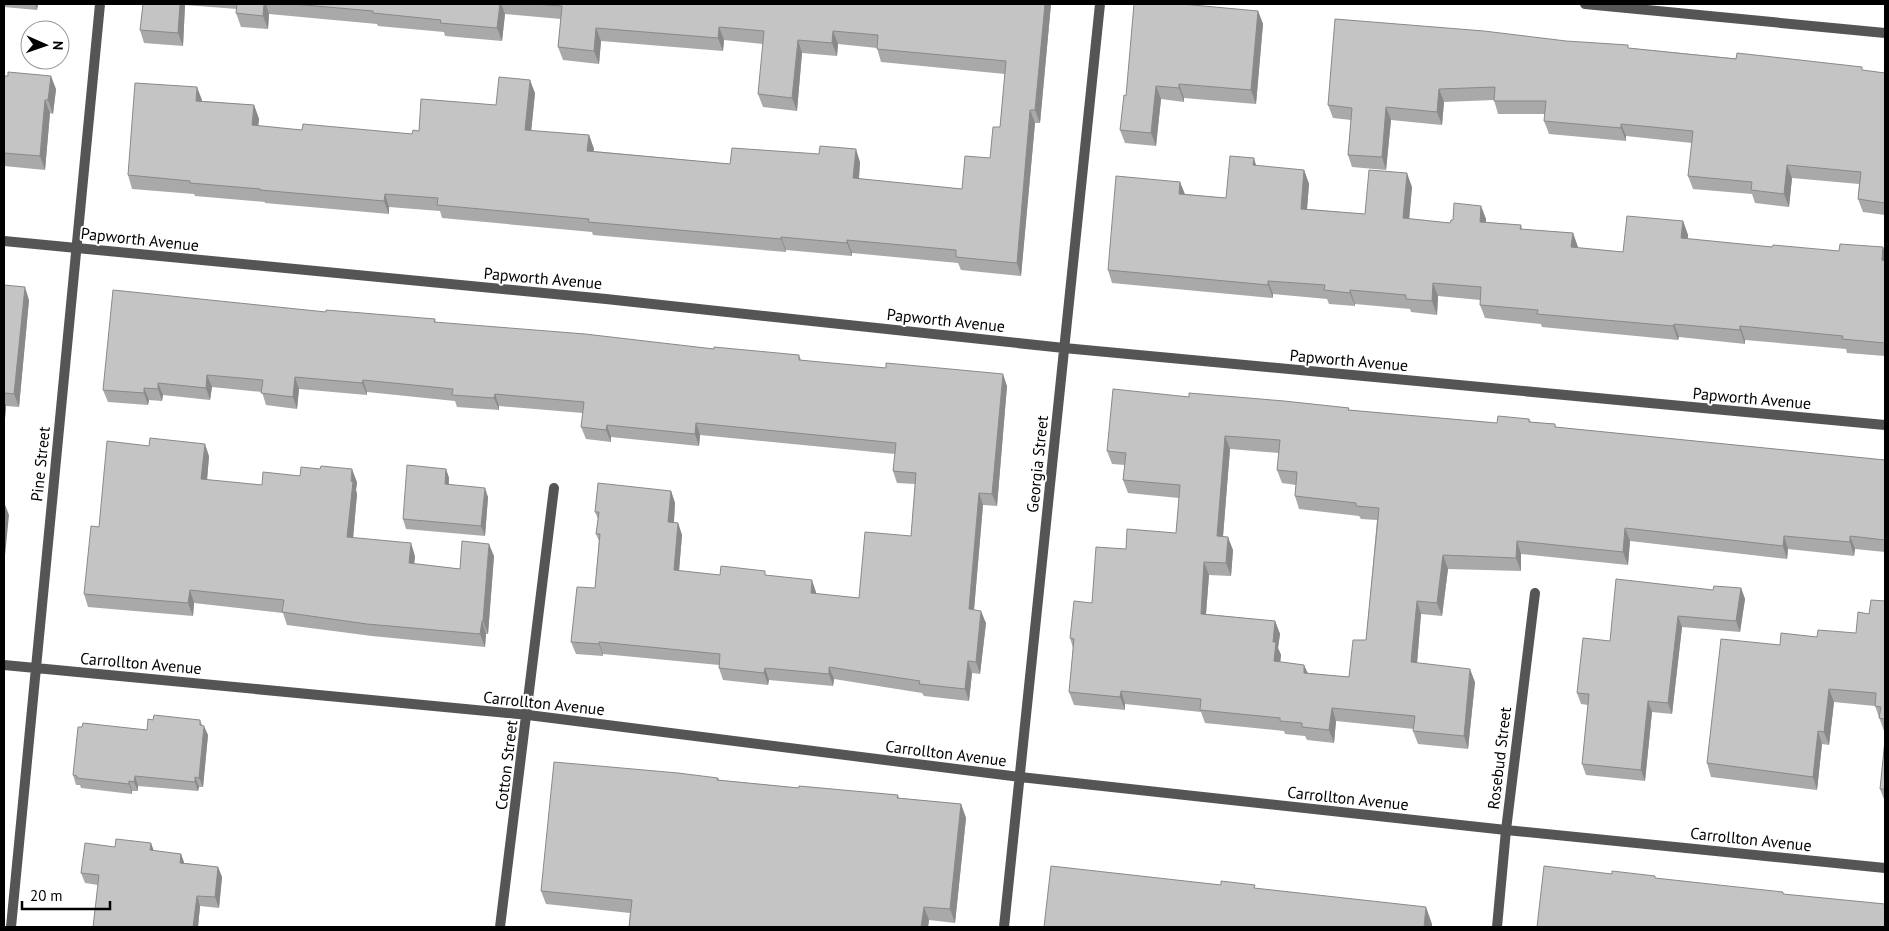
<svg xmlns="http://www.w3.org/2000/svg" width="1889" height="931" font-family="'PT Sans',sans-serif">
<rect width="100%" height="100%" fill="#fff"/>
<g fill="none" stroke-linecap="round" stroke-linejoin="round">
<!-- street -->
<path stroke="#555" stroke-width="10" d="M1585,4L1885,33
M4,241L606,299L1064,348L1885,425
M4,665L528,715L1020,777L1506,830L1885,868
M11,927L100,4
M500,927L554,488
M1004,927L1100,4
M1497,927L1506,830L1535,593"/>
</g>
<!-- wall -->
<path fill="#a9a9a9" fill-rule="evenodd" d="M4,4H38L37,10L4,7Z
M143,4H1051L1040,123H1035L1021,276L961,270L958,263L852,253V256L786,250V252L593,235L592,232L442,218L440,211L389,207V214L265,203V202L195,196L194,194L132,189L128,175L202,101L254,105L259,119L258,126L302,130L412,134L419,131L535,93L531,131L589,135L594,149L593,151L730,164L860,162L859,179L962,189L990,158L1000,127L1005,74L881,62L877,48L838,44L837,56L802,53L797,111L763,107L758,94L763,44L724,40L723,51L601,41L599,64L563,60L558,47L561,19L505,14L502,41L445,36L444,32L378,26L377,24L269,14L268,29L241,27L236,13L237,9L185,5L183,46L144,43L140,30Z
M1258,11L1263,24L1256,104L1184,98V102L1161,99L1156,146L1125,143L1120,130L1126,96Z
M1629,48L1885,73V215L1863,212L1858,199L1859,184L1792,178L1789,207L1755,203L1752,194L1693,189L1688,176L1692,143L1626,136V141L1549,134L1544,121L1545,114H1498L1494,100L1444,102L1442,125L1391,120L1386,170L1352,167L1348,155L1351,120L1333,118L1328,105Z
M4,76L56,89L53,114L50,113L45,170L4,166Z
M1256,166L1304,170L1309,184L1307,209L1365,214L1412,187L1409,219L1450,223L1453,220L1481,206L1486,219V222L1521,225L1522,229L1573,233L1578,248L1623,252L1683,221L1688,235V239L1772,247L1839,251L1883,247L1885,254V356L1847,353L1846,349L1745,340V344L1679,337L1678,340L1542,327L1541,324L1485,318L1480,305V300L1438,296L1437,315L1411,312L1410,309L1355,304V306L1329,304L1327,299L1273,294V298L1112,283L1108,270L1180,182L1185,194L1226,198Z
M4,285L29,300L19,407L6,406L4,431Z
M326,312L435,319L436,323L714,349L799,355L801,360L1007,386L997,506L983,505L974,610L986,623L980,674L972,673L969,701L924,696L922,693L834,679L833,686L769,680L768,685L723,680L719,668V665L603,654V656L576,654L571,642L595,588L599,541L596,534L598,519L595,512L671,491L675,503L674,522L678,523L682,535L679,571L720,575H767L816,592V594L859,598L911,536L915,484L897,483L893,471L895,454L700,435L699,446L611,437V442L586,439L581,427L583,413L499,406V410L457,407L455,401L367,392V395L299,389L297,409L266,405L262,392L212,387L210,400L163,395L162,401L149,400L148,405L108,402L103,390Z
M1189,397L1349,408V410L1497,423L1529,419L1531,422L1555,424L1556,427L1885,460V552L1855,549L1854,556L1788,549L1787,559L1630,541L1628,565L1521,554V571L1448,569L1442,616L1421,614L1417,663L1475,682L1468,749L1418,744L1413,731L1414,729L1336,721L1334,743L1307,740L1305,736L1285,734L1284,731L1205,723L1201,712L1125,704V710L1074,705L1069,692L1073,648L1070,638L1126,549L1176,533L1179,498L1128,493L1123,480L1125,465L1112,464L1107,451ZM1230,449L1279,453L1277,470L1282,483L1296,485L1295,496L1299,509L1359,516L1361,519L1377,520L1366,640L1349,677L1308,673L1304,665L1280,662L1281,655L1278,648L1280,634L1275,621L1206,614L1209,575L1231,576L1233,550L1223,536Z
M209,456L207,480L262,485L357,482L356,490L357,494L353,538L415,556L414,564L460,569L494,556L488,634H486L485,647L372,636L287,625L283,613L194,603L193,616L88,607L84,594Z
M446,469L449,478V485L488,497L485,536L406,529L403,519Z
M1741,588L1745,599L1740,632L1682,627L1672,714L1652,712L1645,781L1586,775L1582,764L1588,705L1581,704L1577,693L1610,641Z
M1885,601V731H1884L1875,706L1834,702L1829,745L1822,744L1817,790L1711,777L1707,763L1780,645L1817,637L1856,633L1869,614Z
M153,720H200L202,725L208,735L203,787H199L198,791L138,786V791H132V794L81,788L80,785H76L73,775L147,730Z
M1885,740V802L1880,789Z
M718,778L719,780L799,788L898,795L899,798L961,804L966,818L955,923L929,920L928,927H629L630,913L546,904L541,891Z
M115,847L154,851L181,854L184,863L218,867L222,877L219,908L200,906L198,927H93L98,885L85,883L81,873Z"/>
<!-- shaded-wall -->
<path fill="#898989" d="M35,4H38L37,10Z
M180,4H185V5L183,46L178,33Z
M264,4H266L269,14L268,29L263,16Z
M500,4H501L505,14L502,41L497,28Z
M1045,4H1051L1040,123L1035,110Z
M1258,11L1263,24L1256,104L1251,90Z
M719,27L724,40L723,51L718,38Z
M596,28L601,41L599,64L594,51Z
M833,31L838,44L837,56L832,43Z
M798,40L802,53L797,111L792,98Z
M51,76L56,89L53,114L48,100Z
M530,80L535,93L530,143L525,130Z
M1179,84L1184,98V102L1179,88Z
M1156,86L1161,99L1156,146L1151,133Z
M197,87L202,100L200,114L196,101Z
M1439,89L1444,102L1442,125L1437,112Z
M45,100L50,113L45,170L40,156Z
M254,105L259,119L257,138L252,125Z
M1386,107L1391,120L1386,170L1382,157Z
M1030,110L1035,123L1021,276L1017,263Z
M1621,124L1626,136V141L1621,128Z
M589,135L594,149L592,164L587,151Z
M856,149L860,162L858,191L853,178Z
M1254,158L1258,172L1253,165Z
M1787,165L1792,178L1789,207L1784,194Z
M1304,170L1309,184L1306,222L1301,209Z
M1407,173L1412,187L1408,232L1403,218Z
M1180,182L1185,195L1179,194Z
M385,194L389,207V214L384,201Z
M1481,206L1486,219L1485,235L1480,222Z
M1683,221L1688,235L1686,252L1681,238Z
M1573,233L1578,247L1576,261L1571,247Z
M781,237L786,250V252L781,239Z
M847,240L852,253V256L847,243Z
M1883,247L1885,254V271L1882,260Z
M1268,281L1273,294V298L1268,285Z
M1433,283L1438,296L1437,315L1432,301Z
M25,287L29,300L19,407L14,394Z
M1350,290L1355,304V306L1350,293Z
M1674,324L1679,337L1678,340L1673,326Z
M1740,326L1745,340V344L1740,330Z
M1003,374L1007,386L997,506L992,494Z
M207,375L212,387L210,400L206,388Z
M295,377L299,389L297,409L293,397Z
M363,380L367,392V395L362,383Z
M158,383L163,395L162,401L158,389Z
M144,388L149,400L148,405L144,393Z
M495,394L499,406V410L494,398Z
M4,399L6,406L4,431Z
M696,423L700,435L699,446L695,434Z
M607,425L611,437V442L606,430Z
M1225,436L1230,449L1222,549L1217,536Z
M205,444L209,456L206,492L201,479Z
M352,469L357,482L356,490L357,494L352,550L347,537Z
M446,469L449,478L448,494L445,484Z
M485,488L488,497L485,536L481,526Z
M671,491L675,503L673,534L668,522Z
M979,493L983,505L973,621L969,609Z
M4,502L9,515L4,566Z
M678,523L682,535L678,582L674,570Z
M1625,528L1630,541L1628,565L1623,552Z
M1784,536L1788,549L1787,559L1783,546Z
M1850,536L1855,549L1854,556L1850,542Z
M1228,537L1233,550L1231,576L1226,563Z
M1517,541L1521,554V571L1516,558Z
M411,543L415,556L413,576L409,563Z
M489,544L494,556L488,634L483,621Z
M1443,555L1448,569L1442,616L1437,603Z
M1204,562L1209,575L1205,627L1201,614Z
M812,580L816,592L815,605L811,593Z
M1741,588L1745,599L1740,632L1736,621Z
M190,590L194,603L193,616L188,603Z
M1417,601L1421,614L1416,676L1411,662Z
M981,611L986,623L980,674L976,662Z
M1678,616L1682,627L1672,714L1668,703Z
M482,621L486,634L485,647L480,634Z
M1275,621L1280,634L1278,648L1281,655L1279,674L1274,661L1273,642Z
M599,642L603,654V656L599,644Z
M968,661L972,673L969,701L965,689Z
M1304,665L1309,678L1304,673Z
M829,667L834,679L833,686L829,674Z
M765,668L769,680L768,685L764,673Z
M1470,669L1475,682L1468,749L1464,736Z
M1829,689L1834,702L1829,745L1824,732Z
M1121,691L1125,704V710L1120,697Z
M1648,701L1652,712L1645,781L1641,770Z
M1332,708L1336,721L1334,743L1329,730Z
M204,726L208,735L203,787L199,778Z
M1818,731L1822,744L1817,790L1813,777Z
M135,776L138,786V791L134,782Z
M195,777L199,787L198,791L195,782Z
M129,781L132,791V794L129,784Z
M961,804L966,818L955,923L950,909Z
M151,843L155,854L150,850Z
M181,854L185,865L180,863Z
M218,867L222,877L219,908L215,897Z
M197,896L200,906L198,927H193Z
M924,907L929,920L928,927H921Z
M1426,907L1432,924V927H1424Z"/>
<!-- building -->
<path fill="#c4c4c4" stroke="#898989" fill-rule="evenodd" d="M143,4H180L178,33L140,30Z
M237,4H264L263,16L236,13Z
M293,4H500L497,28L440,23L441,20L373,13V11Z
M534,4H1045L1035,110H1030L1017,263L956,257V250L847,240V243L781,237V239L588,222L589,219L437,205L438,198L385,194L384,201L260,190V189L190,183V181L128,175L135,83L197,87L196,101L254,105L252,125L302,130L303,124L412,134L413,130L419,131L421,99L496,105L499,77L530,80L525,130L589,135L587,151L730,164L732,148L819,154L820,146L856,149L853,178L962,189L965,156L990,158L993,127H1000L1006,61L877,49L878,35L833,31L832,43L798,40L792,98L758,94L764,31L719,27L718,38L596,28L594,51L558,47L562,6Z
M1134,4H1182L1258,11L1251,90L1179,84V88L1156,86L1151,133L1120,130L1124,95L1126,96Z
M1335,19L1484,31L1566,41L1628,45V48L1736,59L1737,53L1862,67V70L1885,73V203L1858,199L1861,172L1787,165L1784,194L1751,190L1752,182L1688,176L1693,131L1621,124V128L1544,121L1546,101H1494L1495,87L1439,89L1437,112L1386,107L1382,157L1348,155L1352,108L1328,105Z
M8,72L51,76L48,100H45L40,156L4,153V76H8Z
M1230,156L1254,158L1253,165L1304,170L1301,209L1365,214L1369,170L1407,173L1403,218L1450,223L1451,220H1453L1454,203L1481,206L1480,222L1521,225L1520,229L1573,233L1571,247L1623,252L1627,216L1683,221L1681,238L1772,247L1773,245L1839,251L1840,244L1883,247L1882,260L1885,261V343L1842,339L1843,336L1740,326V330L1674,324L1673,326L1537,314L1538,310L1480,305L1481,287L1433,283L1432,301L1406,299V295L1350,290V293L1324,290L1325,285L1268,281V285L1108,270L1116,176L1180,182L1179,194L1226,198Z
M4,285L25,287L14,394L4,393Z
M113,290L326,312V310L435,319L434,322L585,334L714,349V347L799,355V360L886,368V363L1003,374L992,494L979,493L969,609L981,611L976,662L968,661L965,689L919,684L920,681L829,667V674L765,668L764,673L719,668L720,654L599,642V644L571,642L577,587L595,588L600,534H596L599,512H595L598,483L671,491L668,522L678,523L674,570L720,575L721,566L765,571V575L812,580L811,593L859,598L865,532L911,536L916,473L893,471L896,443L696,423L695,434L607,425L606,430L581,427L584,402L495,394L494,398L452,395L453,389L363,380L362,383L295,377L293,397L261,393L263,380L207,375L206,388L158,383V389L144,388V393L103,390Z
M1113,389L1189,397V393L1284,401L1349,408L1348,410L1497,423L1498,416L1529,419V422L1555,424V427L1885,460V540L1850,536V542L1784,536L1783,546L1625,528L1623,552L1517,541L1516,558L1443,555L1437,603L1417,601L1411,662L1470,669L1464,736L1413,731L1415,716L1332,708L1329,730L1302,727V723L1280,721V718L1200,710L1201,699L1121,691L1120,697L1069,692L1074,639L1070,638L1074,601L1092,603L1096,547L1126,549L1127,529L1176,533L1180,485L1123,480L1126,453L1107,451ZM1225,436L1280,440L1277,470L1297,472L1295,496L1356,503V506L1379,508L1366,640H1353L1349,677L1304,673V665L1274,661L1276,642H1273L1275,621L1201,614L1204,562L1226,563L1228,537L1217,536Z
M150,438L205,444L201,479L262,485L263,472L300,476L301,467L320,469L321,466L352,469L351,481L353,482L347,537L411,543L409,563L460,569L462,541L489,544L483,621H482L480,634L367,624L282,612L284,600L190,590L188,603L84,594L91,526L99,527L107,441L149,446Z
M407,465L446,469L445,484L485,488L481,526L403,519Z
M1616,579L1713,590L1714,586L1741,588L1736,621L1678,616L1668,703L1648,701L1641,770L1582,764L1589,694L1577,693L1583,638L1610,641Z
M1871,600L1885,601V719L1879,718L1881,707L1875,706L1876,693L1829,689L1824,732L1818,731L1813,777L1707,763L1721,639L1780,645L1781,633L1817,637L1818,630L1856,633L1858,612L1869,614Z
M154,715L200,720V725L204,726L199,778L195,777V782L135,776L134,782L129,781V784L77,778V776L73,775L78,727H82L83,723L147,730L148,719L153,720Z
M1885,740V789H1880Z
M554,762L678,773L718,778L717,780L799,788V786L898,795L897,798L961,804L950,909L924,907L921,927H629L632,900L541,891Z
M116,839L151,843L150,850L181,854L180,863L218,867L215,897L197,896L193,927H93L99,875L81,873L85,843L115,847Z
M1051,866L1221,885V881L1255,885L1254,888L1426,907L1424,927H1044Z
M1544,866L1612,874V871L1655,876V878L1783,892V894L1885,904V927H1537Z"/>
<g text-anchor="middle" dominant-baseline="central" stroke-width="4" stroke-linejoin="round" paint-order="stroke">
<!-- street labels -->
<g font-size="16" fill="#000" stroke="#fff">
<text transform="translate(140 239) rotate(6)">Papworth Avenue</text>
<text transform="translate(543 278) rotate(5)">Papworth Avenue</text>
<text transform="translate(946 320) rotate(6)">Papworth Avenue</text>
<text transform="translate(1349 360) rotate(5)">Papworth Avenue</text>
<text transform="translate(1752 398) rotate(5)">Papworth Avenue</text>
<text transform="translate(40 464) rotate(-84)">Pine Street</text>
<text transform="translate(1037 464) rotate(-84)">Georgia Street</text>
<text transform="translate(141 663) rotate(5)">Carrollton Avenue</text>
<text transform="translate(544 703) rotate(6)">Carrollton Avenue</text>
<text transform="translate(946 753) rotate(7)">Carrollton Avenue</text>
<text transform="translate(1499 758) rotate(-83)">Rosebud Street</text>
<text transform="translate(506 765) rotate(-83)">Cotton Street</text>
<text transform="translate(1348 798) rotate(6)">Carrollton Avenue</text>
<text transform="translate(1751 839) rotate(6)">Carrollton Avenue</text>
</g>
</g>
<!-- border -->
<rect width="1889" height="931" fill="none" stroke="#000000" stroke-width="10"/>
<!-- north arrow -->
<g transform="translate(45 45) rotate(92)"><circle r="24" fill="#ffffff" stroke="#999999"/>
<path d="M0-4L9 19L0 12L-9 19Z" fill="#000000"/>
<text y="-8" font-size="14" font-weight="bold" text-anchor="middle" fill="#000000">N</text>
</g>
<!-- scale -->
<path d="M22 901v8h88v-8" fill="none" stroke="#000000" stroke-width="2.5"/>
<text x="30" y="901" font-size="15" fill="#000000" stroke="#ffffff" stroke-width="4" paint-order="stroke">20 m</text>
</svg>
